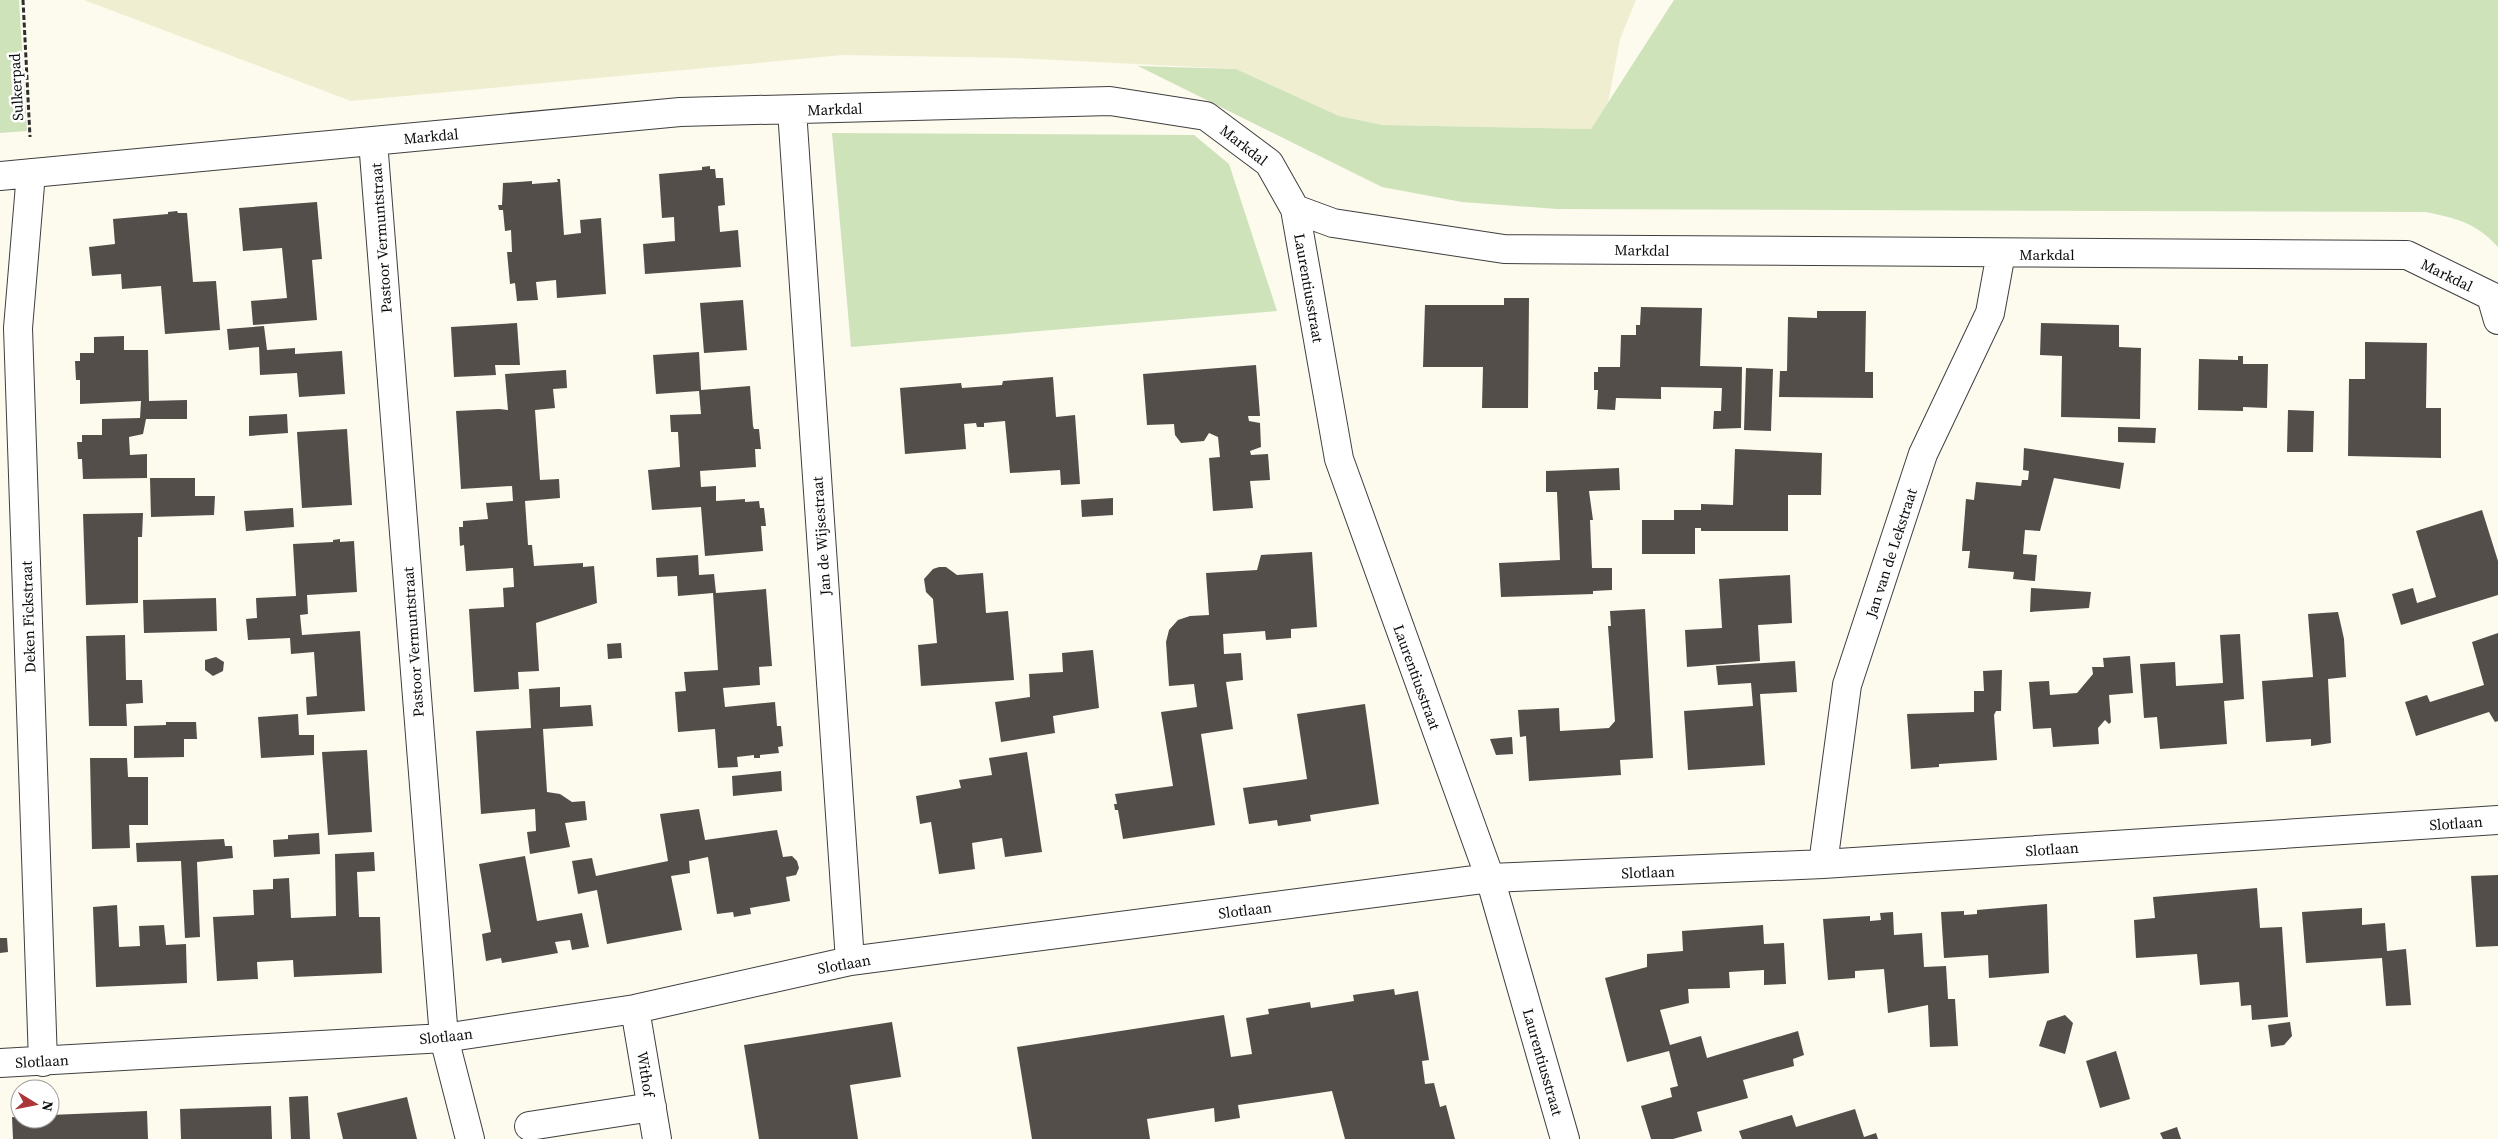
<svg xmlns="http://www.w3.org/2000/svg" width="2498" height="1139" font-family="'Source Serif 4',serif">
<rect width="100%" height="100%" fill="#fdfaee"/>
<!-- farmland -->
<path fill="#f0eed1" d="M84,0H1636L1620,39L1608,103L1591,129L1383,125L1339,116L1236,69L1016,58L843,55L351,101Z"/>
<!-- green -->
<path fill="#cfe3bb" d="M0,0H19L27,131L0,133Z
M1674,0H2498V247C2476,223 2457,218 2425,212L1557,209L1462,202L1382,187L1138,66L1236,69L1339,116L1383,125L1591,129Z
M832,133L1194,135L1229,164L1277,311L851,347Z"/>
<!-- building -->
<path fill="#534e4a" d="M710,166V169H715L716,178H723L725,205L718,206L720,232L738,230L741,267L645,274L643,244L675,241L674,217L662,218L659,174L702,170V167Z
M557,179H560L564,235L581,233L580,220L601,218L606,294L557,298L556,280L536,282L538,300L517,301L515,283L510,284L507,252H512L511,230L505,231L503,210H499L498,205H502L503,183L532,181V184L558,182Z
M317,202L322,259L312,260L317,320L253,325L251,301L287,298L282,248L243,251L239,208Z
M177,211L178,213H187L193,282L216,281L220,330L165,334L161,286L122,289L121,274L92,276L89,247L115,244L113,219L168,214V212Z
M1504,298H1529L1528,408H1482L1483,367H1423L1425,305H1504Z
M743,300L747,350L704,353L700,303Z
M1641,307L1702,308L1700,366L1742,367L1741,428L1713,429L1714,411H1721L1722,388L1661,387V399L1616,398L1615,410L1597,409L1598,390H1594V372H1598V367H1620L1621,335H1636V325H1640Z
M1817,311H1866L1865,372H1873V398L1779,397L1780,371H1787L1788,317L1817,318Z
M517,323L520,365H495L496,375L454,377L451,327Z
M2041,323L2119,325V347L2141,348L2140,419L2061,417L2062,356L2040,355Z
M264,326L267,350L295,348V354L342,351L345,394L299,397L297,373L260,375L259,347L229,350L227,329Z
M124,336V350H148L149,401L187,400V419H146L143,434L129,437L130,455L147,454V478L83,479L82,459H78L77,442H82V435H102V419L140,418L141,401L80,404V380H76L75,361H80V353H94V337Z
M2365,342L2427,343L2426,408H2441V458L2348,456L2349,379H2365Z
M699,352L701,390L750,386L753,426L754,429H759L761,449H755L756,467L700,471L701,487L716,486V501L745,499V502L759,501L760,508H764L766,526H761L763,551L705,556L701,507L652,510L648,470L680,467L678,432H671L670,415L701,414L699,391L656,394L653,355Z
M2238,356H2243V364H2268L2267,408L2243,407V411L2198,410L2199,359L2238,360Z
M1256,365L1260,416H1248L1249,421L1260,423L1261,447L1250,451L1251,455L1268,454L1270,480L1250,481L1253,508L1213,511L1209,458L1220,457L1218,437L1209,433L1204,441L1181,443L1175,435L1174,424L1147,425L1143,374Z
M1746,368L1773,369L1771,431L1744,430Z
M566,370L567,388L553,389L555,408L535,410L540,480L559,479L560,498L525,501L528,545H532L534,566L583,563V567L594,566L597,603L536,623L539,671L518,672L519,689L474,692L469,609L504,607L503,588L514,587L513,568L466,571L464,545L460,546L459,527H463V521L488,519L486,503L513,501L512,486L461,489L456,411L499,409L508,410L505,374Z
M1053,377L1056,417L1075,415L1080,484L1061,485L1060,470L1010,473L1005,421L984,423V427H977L976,423L964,424L966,449L905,454L900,388L961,383L962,388L1002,385L1003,381Z
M2288,410L2314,411L2313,452H2287Z
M287,414L288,433L249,436V416Z
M2118,427L2156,428L2155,443L2118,442Z
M347,429L352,505L302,508L297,432Z
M2024,448L2124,463L2120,489L2054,478L2040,531L2025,530L2023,554L2037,555L2035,581L2013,579L2014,572L1968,568L1970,551H1962L1966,499L1974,500L1976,482L2021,486L2022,480H2028L2029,471L2023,470Z
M1735,449L1822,453L1821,495H1788V531H1701V528H1695V554H1642V520H1674V510H1701V504L1733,505Z
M1619,468L1620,490L1589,491L1593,520H1590L1592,568H1612V590L1593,591V594L1501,597L1499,563L1560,560L1557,492H1546V471Z
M150,478H195V496H215L214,515L151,517Z
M1113,498V515L1082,517L1081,500Z
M293,508L294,527L246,531L244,511Z
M2482,510L2498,561V595L2401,625L2392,594L2413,588L2417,603L2436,597L2416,531Z
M143,513L142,537H138V603L86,605L83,514Z
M340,539V542L354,541L357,592L307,595L308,614L300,615L302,635L360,631L365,711L307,715L306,697L317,696L314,652L291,654L290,638L248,640L246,619L257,618L256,598L296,596L293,544L333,542V540Z
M1312,552L1317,627L1291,629V638L1266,640L1265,631L1223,634L1224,654L1241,653L1243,680L1226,682L1233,729L1201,734L1215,825L1123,839L1118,810H1115L1114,804H1117L1115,794L1173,786L1161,712L1197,707L1194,684L1169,686L1166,642L1169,630L1178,620L1190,616L1209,615L1206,573L1257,570L1261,555Z
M698,555L699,575L714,574L716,593L766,589L772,666L759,667L760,685L723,688L725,707L775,702L777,726H781L783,746L778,747L779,753L760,755V758H754V755L737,757L738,767L718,768L715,729L678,732L675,692L686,691L684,672L718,670L713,593L678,596L677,576L657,577L656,558Z
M939,567H946L957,575L983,573L986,613L1008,611L1014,680L921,686L918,645L937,643L933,599L926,592L924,579L933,569Z
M1790,575L1792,623L1758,625L1760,661L1687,667L1685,630L1722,628L1719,579Z
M2031,588L2091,592L2089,608L2030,612Z
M216,598L217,631L144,633L143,600Z
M1645,609L1653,758L1620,760L1621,775L1529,781L1526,736L1520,737L1518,710L1559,708L1560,731L1609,728L1615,721L1608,626H1611L1610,611Z
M2338,612L2344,639L2346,677L2328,679L2331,743L2311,746V739L2266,742L2262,681L2313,677L2308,614Z
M2498,633V721L2495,722L2489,712L2416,736L2405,702L2427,695L2430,702L2484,685L2472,642Z
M2240,634L2244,699L2224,701L2227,744L2160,749L2157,717L2144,718L2140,664L2175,662L2176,686L2223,683L2220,635Z
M125,635L126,680H142L143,703L126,704L127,726H89L86,636Z
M621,643L622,658L608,659L607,644Z
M1093,650L1099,708L1053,716L1055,733L1001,742L995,702L1030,697L1029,674L1063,672L1062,653Z
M2130,656L2133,693L2109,695L2111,722L2109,724L2105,720L2098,728L2099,744L2053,747L2051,728L2033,729L2029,682L2049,681L2050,695L2077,693L2093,674L2092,667H2104L2103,658Z
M216,657L224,662L223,671L213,676L205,670V660Z
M1795,661L1797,692L1760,694L1765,765L1688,770L1684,711L1753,706L1751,683L1718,685L1716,666Z
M2002,670L2001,711H1996L1994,715L1997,760L1939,764V767L1911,769L1907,714L1974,712V691H1984L1983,671Z
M560,687V707L591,705L593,726L543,729L547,792L560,794L572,802L585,801L587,820L565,823L570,847L530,854L527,832L536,831L535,809L481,814L476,731L531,728L529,689Z
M1365,704L1379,804L1310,815L1311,821L1278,826L1277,820L1249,824L1243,788L1307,779L1297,714Z
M298,714L299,735H314V755L261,758L258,717Z
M166,722H196L197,739H184V757L134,758V726L166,725Z
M1512,737L1513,754L1496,755L1490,739Z
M367,750L372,832L328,835L322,752Z
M1027,752L1042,852L1005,857L1002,838L972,843L975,869L939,874L931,822L920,824L916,796L961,788L959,780L992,775L989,758Z
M90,758H127L128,777H148V825H129L130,848L92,849Z
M781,771L782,791L733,796L732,776Z
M699,809L705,840L777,830L783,857L792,856L797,861L799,868L796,875L786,877L790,901L750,908L751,914L734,917L733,912L717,914L708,857L689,861L690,873L671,876L682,930L607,944L597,890L578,894L572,861L592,858L596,876L668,861L660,814Z
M319,833L320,854L274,857L273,840L288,839V835Z
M224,839L225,846H232L233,858L197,862L200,937L185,938L181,861L137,862L136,843Z
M374,852L375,871L357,872L359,917H380L382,973L294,977L293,960L257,962L258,979L217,981L213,917L254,915L253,890L273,889V879L289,878L291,918L336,916L335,854Z
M525,856L537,921L582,913L589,947L572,950L570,940L555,942L558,953L502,963L501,958L486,961L482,934L491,932L479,864Z
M2498,875V946L2476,947L2471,876Z
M2257,888L2260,928L2282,927L2288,1017L2252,1020L2251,1005L2241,1006L2239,982L2200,985L2197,954L2136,958L2134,920L2155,918L2153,897Z
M2047,904L2049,973L1989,978L1988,955L1944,958L1941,912L1964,911V915L1977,914V910Z
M117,905L119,947L140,946L139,926L164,925L166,945L186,944L187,983L96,987L93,907Z
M2362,908V925L2385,923L2387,951L2406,949L2411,1005L2386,1006L2382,958L2306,963L2302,912Z
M1893,912L1894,935L1922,933L1924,967L1946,966L1948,999H1955L1958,1046L1930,1047L1928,1005L1888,1013L1884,969L1855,971V978L1828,980L1823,919L1870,916V921L1881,920L1880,913Z
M1763,925L1764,944L1784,943L1786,984L1764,985V970L1729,972L1730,988L1688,989L1689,1003L1660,1010L1670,1045L1701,1036L1707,1058L1798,1031L1804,1055L1793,1059L1794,1066L1743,1080L1748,1098L1697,1112L1702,1131L1673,1139H1651L1641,1106L1672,1097L1670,1088L1678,1086L1669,1051L1627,1062L1605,978L1647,967V954L1683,951L1682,931Z
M0,938H7L8,952L0,953Z
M1394,989L1395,995L1418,991L1429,1060L1422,1061L1425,1084L1434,1083L1440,1107L1446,1105L1455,1139H1345L1332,1091L1238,1105L1240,1118L1215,1122L1214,1108L1147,1119L1150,1139H1032L1017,1047L1224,1015L1231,1057L1252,1054L1246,1018L1269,1014L1268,1009L1310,1002L1311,1008L1354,1001L1353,995Z
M2065,1015L2073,1023L2065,1054L2039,1046L2047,1021Z
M892,1022L901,1077L850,1085L858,1139H759L744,1045Z
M2290,1022L2292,1036L2284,1045L2271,1047L2268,1025Z
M2116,1051L2130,1099L2100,1108L2086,1061Z
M308,1096L310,1139H291L289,1097Z
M407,1097L417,1139H343L337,1113Z
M271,1106L272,1139H181L180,1109Z
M1855,1109L1864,1137L1876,1133L1878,1139H1742L1739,1131L1792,1115L1796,1127Z
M147,1111L148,1139H13L12,1117L50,1119V1115Z
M2177,1127L2181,1139H2163L2160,1133Z"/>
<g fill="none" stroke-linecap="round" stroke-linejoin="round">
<defs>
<path id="minor" d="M792,110L850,961
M373,141L444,1038L470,1139
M31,173L18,328L43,1062
M0,176L680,112L1110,101L1206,116L1269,163L1295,209L1333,223L1504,249L2407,255L2491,296L2498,320
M1295,209L1339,459L1490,878L1565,1139
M1823,864L1847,685L1923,454L1990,313L2001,253
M635,1009L657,1139
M0,1063L444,1038L635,1009L850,961L1490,878L1823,864L2498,820
M529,1126L652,1107"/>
</defs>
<!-- minor casing -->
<use href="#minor" stroke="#3f3f3f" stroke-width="30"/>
<!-- path -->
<path stroke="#2e2e2e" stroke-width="3" stroke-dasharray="5 2.5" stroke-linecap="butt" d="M23,0L30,137"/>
<!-- minor -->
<use href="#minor" stroke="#fff" stroke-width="28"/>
</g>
<g text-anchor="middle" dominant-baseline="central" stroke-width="5" stroke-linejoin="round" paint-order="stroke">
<!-- street labels -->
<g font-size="15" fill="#0c0c0c" stroke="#fff">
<text transform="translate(16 87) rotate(-93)">Sulkerpad</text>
<text transform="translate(835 109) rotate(-2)">Markdal</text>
<text transform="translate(431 136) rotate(-5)">Markdal</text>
<text transform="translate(1244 145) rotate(38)">Markdal</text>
<text transform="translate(381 238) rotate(-94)">Pastoor Vermuntstraat</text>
<text transform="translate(1642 250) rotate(1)">Markdal</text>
<text x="2047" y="254">Markdal</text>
<text transform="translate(2447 275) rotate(26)">Markdal</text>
<text transform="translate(1309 288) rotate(80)">Laurentiusstraat</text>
<text transform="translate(821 536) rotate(-94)">Jan de Wijsestraat</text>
<text transform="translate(1891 553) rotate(-72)">Jan van de Lekstraat</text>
<text transform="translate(28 617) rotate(-92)">Deken Fickstraat</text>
<text transform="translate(413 642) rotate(-94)">Pastoor Vermuntstraat</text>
<text transform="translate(1417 677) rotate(70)">Laurentiusstraat</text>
<text transform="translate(2456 823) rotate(-4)">Slotlaan</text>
<text transform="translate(2052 849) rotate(-4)">Slotlaan</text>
<text transform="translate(1648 872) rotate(-2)">Slotlaan</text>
<text transform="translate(1245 910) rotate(-7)">Slotlaan</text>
<text transform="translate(844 964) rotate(-10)">Slotlaan</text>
<text transform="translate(446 1036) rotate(-6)">Slotlaan</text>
<text transform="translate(42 1061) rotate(-3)">Slotlaan</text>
<text transform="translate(1543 1062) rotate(74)">Laurentiusstraat</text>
<text transform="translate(646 1074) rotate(81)">Withof</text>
</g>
</g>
<!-- north arrow -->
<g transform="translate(35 1104) rotate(100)"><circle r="24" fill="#ffffff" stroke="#9e9e9e"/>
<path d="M0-4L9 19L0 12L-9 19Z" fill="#ab3638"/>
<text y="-8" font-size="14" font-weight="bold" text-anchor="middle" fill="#0c0c0c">N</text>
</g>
</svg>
